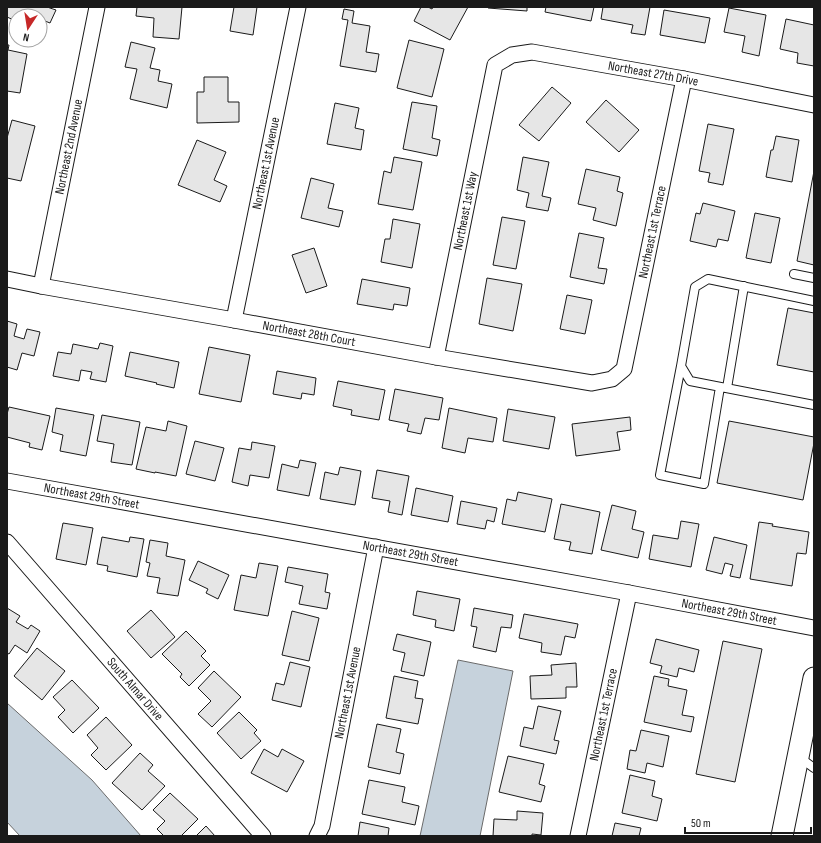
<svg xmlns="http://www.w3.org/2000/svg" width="821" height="843" font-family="'Sofia Sans Condensed',sans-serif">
<rect width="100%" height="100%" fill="#fff"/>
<!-- water -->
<path fill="#c6d2dc" stroke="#6a6a6a" d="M458,660L513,671L480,836H420Z
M7,703L92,780L141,836H20L7,822Z"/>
<!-- building -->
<path fill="#e6e6e6" stroke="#1a1a1a" d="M7,7H47L56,10L50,23L40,19V16H16V21L7,17Z
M137,7H182L179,39L153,37L154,18L136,16Z
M234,7H257L253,35L230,31Z
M421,7H428L432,9L433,7H468L450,40L414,21Z
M488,7H527V11L488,8Z
M546,7H594L591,21L545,12Z
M603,7H650L645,35L631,33L633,25L601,19Z
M729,8L766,15L759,56L742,52L745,36L724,32Z
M344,9L354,11L352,23L370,26L366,52L379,54L376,72L340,66L348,20L342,19Z
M664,10L710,18L705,43L660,35Z
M786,19L814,25V66L797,63L798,53L780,49Z
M409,40L444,49L432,97L397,88Z
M131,42L155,48L150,68L160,70L158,81L172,84L167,108L130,99L137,69L125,67Z
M7,45H9L8,50L27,54L20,93L7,91Z
M204,77H228V102H239V122L197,123V92H204Z
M552,87L571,103L539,141L519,125Z
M606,100L639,130L619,152L586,122Z
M412,102L437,106L432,138L440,140L437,156L403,149Z
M335,103L359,108L355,128L364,130L361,150L327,144Z
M12,120L35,126L21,181L7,178V138Z
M708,124L734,129L723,185L708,182L710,173L699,171Z
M776,136L799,140L792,182L766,177L771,150H773Z
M197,140L226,152L214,180L227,186L220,202L178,185Z
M394,157L422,162L413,210L378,204L384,171L391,173Z
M523,157L549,162L542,196L551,198L548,211L526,207L529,193L517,190Z
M586,169L620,177L617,191L623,193L616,226L593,220L596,208L578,204Z
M814,171V265L797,261Z
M311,178L334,184L328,208L343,211L339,227L301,218Z
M703,203L735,211L728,241L718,239L716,247L690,241L696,213L700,214Z
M755,213L780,218L771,263L746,258Z
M502,217L525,221L516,269L493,265Z
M393,219L420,224L412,268L381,262L385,239H390Z
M579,233L604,238L598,268L607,269L604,284L570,277Z
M314,248L327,286L306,293L292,255Z
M487,278L522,284L513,331L479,324Z
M362,279L410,288L407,306L394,304L393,310L357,304Z
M567,295L592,300L585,334L560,329Z
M788,308L814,313V372L777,365Z
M7,321L17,324L14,336L24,339L27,329L40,332L34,356L22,353L17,370L7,367Z
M100,343L113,346L106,382L90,379L92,372L81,370L79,381L53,376L58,352L71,354L73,344L98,349Z
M209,347L250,355L241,402L199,394Z
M130,352L179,362L174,388L156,384L157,383L125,376Z
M277,371L316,378L314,395L302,393L301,399L273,394Z
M338,381L385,390L379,420L351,415L352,410L333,406Z
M395,389L443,398L439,420L425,418L421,434L407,431L409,424L389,420Z
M9,407L50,416L42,450L29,447L30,443L7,437V414Z
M56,408L94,415L86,456L60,451L63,435L52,432Z
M449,408L497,418L493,442L468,438L465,453L442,448Z
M508,409L555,417L549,449L503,441Z
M102,415L140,422L132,465L111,462L114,444L97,441Z
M630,417L631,430L617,432L620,450L576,456L572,424Z
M168,421L187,426L176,476L155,472V473L136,469L146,427L166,431Z
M729,421L814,437V443L803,500L717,483Z
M195,441L224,448L215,481L186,474Z
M252,442L275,446L269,478L250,475L248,486L232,482L239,448L251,450Z
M300,460L316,463L309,496L277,490L282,464L298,468Z
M340,467L361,471L355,505L320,499L325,472L338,475Z
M377,470L409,476L402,515L388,512L390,501L372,498Z
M416,488L453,496L448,522L411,515Z
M518,492L552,499L545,532L502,524L507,499L516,501Z
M461,501L497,508L494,522L487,520L485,529L457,524Z
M561,504L600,512L592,554L569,550L571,542L554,539Z
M612,505L636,511L632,529L644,532L638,558L601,550Z
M681,521L699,524L691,567L649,559L653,535L678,539Z
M759,522L773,524L772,526L809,532L806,554L797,553L792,586L750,579Z
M63,523L93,528L86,565L56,559Z
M102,537L129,542L130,537L144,539L137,577L107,571L108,566L97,564Z
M714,537L747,545L740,578L730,576L733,565L725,563L722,574L706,570Z
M150,540L168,543L166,556L185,560L178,596L157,593L160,578L147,576L150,563L146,562Z
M198,561L229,575L218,599L206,593L208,589L189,580Z
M259,563L278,566L268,616L234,610L241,575L256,578Z
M288,567L328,574L325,592L330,593L327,609L299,604L303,586L285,582Z
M417,591L460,599L454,631L435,627L436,620L413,615Z
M7,608L20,616L16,622L28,629L31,625L40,631L27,653L15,645L9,654L7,653Z
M474,608L513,615L511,628L501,627L496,652L473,647L477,627L471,626Z
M151,610L175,637L151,658L127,631Z
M292,611L319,618L309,661L282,655Z
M524,614L578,624L575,638L565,636L561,655L541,652L542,643L519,638Z
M186,631L206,651L201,656L210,665L189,686L180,677L182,674L162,654Z
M397,634L431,642L424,676L401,671L405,653L393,650Z
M656,639L699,650L694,672L679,668L677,677L660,673L662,666L650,663Z
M723,641L762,649L735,782L696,774Z
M37,648L65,671L42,700L14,676Z
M290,662L310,667L301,707L272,700L276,683L284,685Z
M576,663L577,687H566V698L531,699L530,676L552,675L551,665Z
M214,671L241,697L212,727L198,714L211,701L198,688Z
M394,676L418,681L415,698L423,699L418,724L386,718Z
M654,676L669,679L668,686L687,690L682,715L694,717L691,732L644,722Z
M72,680L99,708L73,733L58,717L65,710L53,697Z
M538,706L561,711L554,740L559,741L556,754L520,746L524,727L533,729Z
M239,712L257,730L254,733L261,741L241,759L217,733Z
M106,717L132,745L106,770L91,755L98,748L87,735Z
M377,724L401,729L396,752L404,754L400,774L368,767Z
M641,730L669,736L663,767L647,763L645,773L627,769L630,750L636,751Z
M264,749L278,757L282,749L304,761L287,792L251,773Z
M140,753L153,765L148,771L165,786L142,810L112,783Z
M508,756L544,764L539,784L545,786L541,802L499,792Z
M630,775L655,781L652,796L662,799L657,821L622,813Z
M369,780L405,787L402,802L419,806L415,825L362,814Z
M170,793L198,819L181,836H164L157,829L165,821L153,810Z
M517,811L543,813L541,835L532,834V836H493L494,819L517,820Z
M360,822L389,828L388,836H358Z
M615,823L641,828L639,836H612Z
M206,826L215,836H196Z"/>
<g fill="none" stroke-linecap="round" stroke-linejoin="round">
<defs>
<path id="lane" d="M794,274L814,278
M814,301L708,279L695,287L681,366L690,381L814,405
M681,366L660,475L704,484L720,387
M727,388L744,286
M799,757L814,768"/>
<g id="street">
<path id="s1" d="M7,279L41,286L234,320L436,357L592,383L612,379L624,369L684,79"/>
<path id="s2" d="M41,286L97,7"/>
<path id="s3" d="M234,320L298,7"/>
<path id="s4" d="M436,357L495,65L512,55L532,52L684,79L814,105"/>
<path id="s5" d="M7,481L629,593L814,628"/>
<path id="s6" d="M7,542L263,836"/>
<path id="s7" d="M317,836L322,826L376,547"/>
<path id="s8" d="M578,836L629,593"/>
</g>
<path id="secondary" d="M782,836L814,678"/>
</defs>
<!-- lane casing -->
<use href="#lane" stroke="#1a1a1a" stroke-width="10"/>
<!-- street casing -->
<use href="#street" stroke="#1a1a1a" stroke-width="17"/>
<!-- secondary casing -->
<use href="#secondary" stroke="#1a1a1a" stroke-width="23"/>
<!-- lane -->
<use href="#lane" stroke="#fff" stroke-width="8"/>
<!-- street -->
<use href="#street" stroke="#fff" stroke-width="15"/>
<!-- secondary -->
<use href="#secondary" stroke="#fff" stroke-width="21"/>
</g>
<g text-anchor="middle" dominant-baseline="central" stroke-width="3" stroke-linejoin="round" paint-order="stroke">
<!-- street labels -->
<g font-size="13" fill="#1a1a1a" stroke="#fff">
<text stroke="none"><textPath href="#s4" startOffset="461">Northeast 27th Drive</textPath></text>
<text stroke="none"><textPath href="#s2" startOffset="142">Northeast 2nd Avenue</textPath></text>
<text stroke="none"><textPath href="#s3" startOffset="160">Northeast 1st Avenue</textPath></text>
<text stroke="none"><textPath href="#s4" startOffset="149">Northeast 1st Way</textPath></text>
<text stroke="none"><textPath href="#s1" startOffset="770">Northeast 1st Terrace</textPath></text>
<text stroke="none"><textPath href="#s1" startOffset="307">Northeast 28th Court</textPath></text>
<text stroke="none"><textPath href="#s5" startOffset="86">Northeast 29th Street</textPath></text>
<text stroke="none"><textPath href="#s5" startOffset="410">Northeast 29th Street</textPath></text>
<text stroke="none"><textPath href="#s5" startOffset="734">Northeast 29th Street</textPath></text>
<text stroke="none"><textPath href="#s6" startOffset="195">South Almar Drive</textPath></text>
<text stroke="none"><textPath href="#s7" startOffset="147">Northeast 1st Avenue</textPath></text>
<text stroke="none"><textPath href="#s8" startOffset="124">Northeast 1st Terrace</textPath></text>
</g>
</g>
<!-- border -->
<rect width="821" height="843" fill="none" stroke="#1a1a1a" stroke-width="16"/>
<!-- north arrow -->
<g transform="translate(28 28) rotate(192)"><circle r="19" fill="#ffffff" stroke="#a3a3a3"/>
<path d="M0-3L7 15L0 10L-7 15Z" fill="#c62828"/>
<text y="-6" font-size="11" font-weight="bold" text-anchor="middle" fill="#1a1a1a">N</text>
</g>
<!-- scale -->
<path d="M685 827v6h126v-6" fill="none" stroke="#1a1a1a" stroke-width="2"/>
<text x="691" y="827" font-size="12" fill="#1a1a1a" stroke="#ffffff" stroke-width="3" paint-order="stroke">50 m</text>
</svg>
